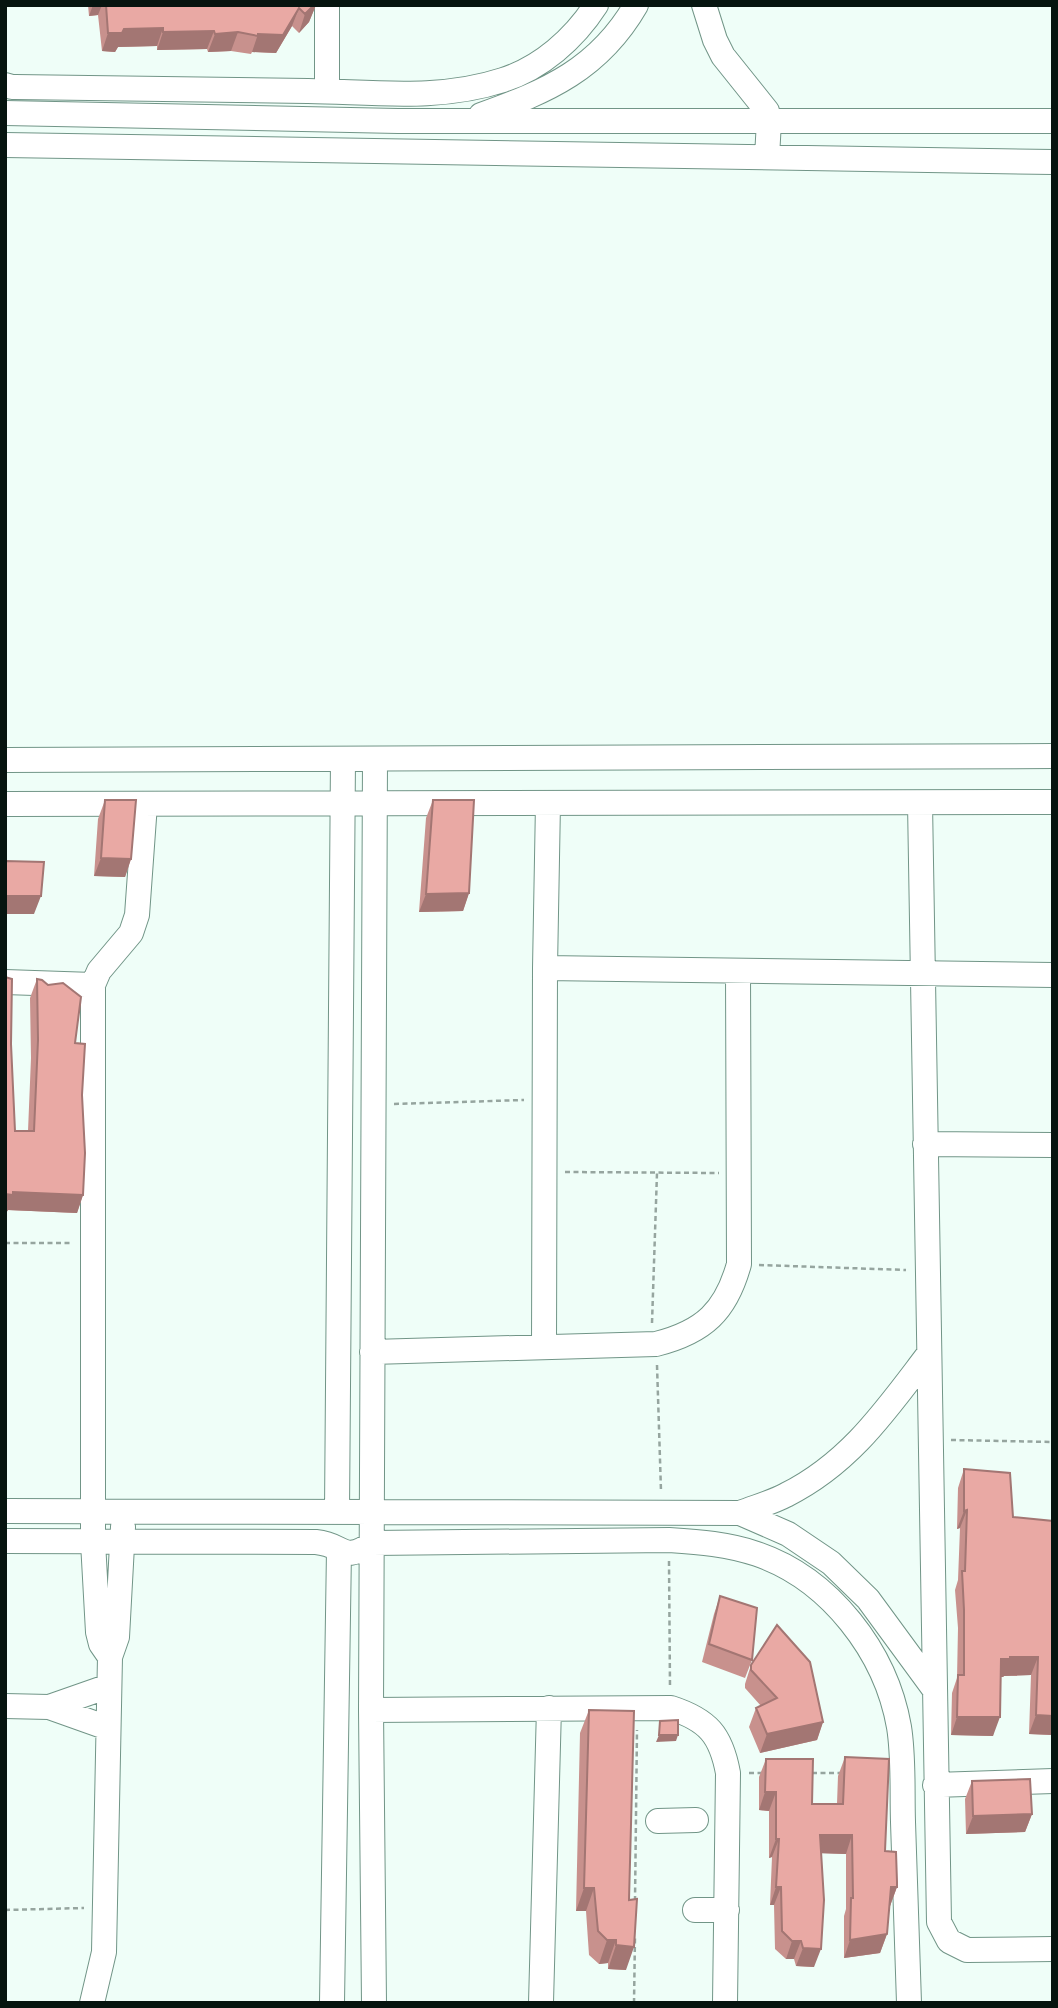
<svg xmlns="http://www.w3.org/2000/svg" width="1058" height="2008" font-family="Signika,sans-serif">
<rect width="100%" height="100%" fill="#effef8"/>
<g fill="none" stroke-linecap="round" stroke-linejoin="round">
<defs>
<path id="minor" d="M704,5L715,40L723,56L767,111L769,121L767,157
M5,85L12,87C111,88 210,90 308,91C374,92 439,101 503,80C541,68 574,39 596,5
M327,91V5
M5,113L398,121H1053
M481,115C548,91 599,69 636,5
M5,145L1053,162
M5,760L1053,756
M920,803L939,1922L949,1941L967,1950L1053,1949
M5,804L1053,802
M545,968L1053,975
M5,982L93,985
M925,1144L1053,1145
M544,1347L545,968L548,803
M372,1352L656,1344C704,1332 726,1311 739,1264L738,971
M5,1511L740,1513C755,1507 771,1503 786,1495C850,1463 886,1410 928,1355
M337,1512L343,759
M740,1513L788,1534L831,1563L868,1599L934,1689
M5,1541L316,1542C346,1545 341,1564 373,1543L669,1540C699,1542 728,1544 757,1554C830,1579 886,1652 899,1727C904,1758 902,1791 903,1822C905,1882 907,1943 909,2003
M110,1657L101,1644L98,1632L93,1542V985L99,971L131,933L137,915L145,804
M5,1706L49,1707L108,1728
M49,1707L109,1686
M371,1710L671,1708C708,1720 721,1735 728,1773L725,2003
M935,1785L1053,1781
M658,1821L696,1820
M695,1910H727
M92,2003L104,1952L110,1657L117,1637L123,1527
M332,2003L339,1550
M374,2003L371,1710L375,759
M541,2003L549,1708"/>
</defs>
<!-- minor casing -->
<use href="#minor" stroke="#719587" stroke-width="26"/>
<!-- path -->
<path stroke="#96a59f" stroke-width="2.5" stroke-dasharray="5 3.5" stroke-linecap="butt" d="M394,1104L524,1100
M565,1172L719,1173
M5,1243H72
M759,1265L906,1270
M652,1323L657,1173
M657,1365L661,1491
M951,1440L1053,1442
M669,1561L670,1687
M749,1773H763
M812,1773H840
M635,1901L637,1730
M5,1910L84,1908
M634,2003L635,1936"/>
<!-- minor -->
<use href="#minor" stroke="#fff" stroke-width="24"/>
</g>
<!-- wall -->
<path fill="#c8918d" d="M88,5H316L309,22L299,33L292,26L276,53L252,52L251,54L231,51L208,52L207,49L157,50V46L118,47L115,52L102,51L98,15L89,16Z
M105,800L131,859L125,877L94,876L98,819Z
M433,800L469,893L463,911L419,912L426,818Z
M5,977L11,1044L15,1131H28L31,1058L30,998L37,979L75,1043L82,1095L83,1195L77,1213L8,1210L6,1213H5Z
M964,1469L1013,1517L1053,1735L1029,1734L1031,1675L1004,1676L1003,1677H1001L993,1736L951,1735L952,1693L957,1678L958,1628L955,1590L958,1580L960,1528L957,1529L958,1488Z
M720,1596L752,1660L745,1678L702,1662L714,1614Z
M751,1665L823,1722L817,1740L760,1753L749,1727L756,1708L761,1706L745,1688V1684Z
M589,1710L626,1970L608,1969V1963L599,1964L589,1955L586,1911H576L580,1733Z
M845,1757L885,1851L897,1887L890,1906H889L887,1934L880,1953L844,1958V1916L846,1909V1854L821,1853L814,1967L796,1966L794,1959H786L775,1949L774,1905H770L772,1857L769,1858V1811L759,1810V1777L766,1759L812,1804H837L838,1776Z
M972,1781L1032,1814L1025,1832L966,1834L965,1799Z"/>
<!-- shaded-wall -->
<path fill="#a37673" d="M93,5H102L98,15L89,16Z
M314,5H316L309,22L299,33L305,14Z
M299,8L292,26L276,53L252,52L258,34Z
M163,28L157,46L118,47L115,52L102,51L108,33L124,29Z
M196,31H214L207,49L157,50L163,32Z
M238,32L231,51L208,52L215,34Z
M101,858L131,859L125,877L94,876Z
M469,893L463,911L419,912L426,894Z
M5,896H41L34,914H5Z
M13,1192L83,1195L77,1213L8,1210L6,1213H5V1194Z
M967,1510L960,1528L957,1529L964,1511Z
M1010,1657H1038L1031,1675L1004,1676L1003,1677H995L1001,1659Z
M1036,1715L1053,1716V1735L1029,1734Z
M957,1717H1000L993,1736L951,1735Z
M823,1722L817,1740L760,1753L767,1734Z
M659,1735H678L676,1741L656,1742Z
M765,1792H776L769,1811L759,1810Z
M1032,1814L1025,1832L966,1834L973,1816Z
M820,1835H852L846,1854L813,1853Z
M776,1839H779L772,1857L769,1858Z
M776,1887H781L774,1905H770Z
M891,1887H897L890,1906L884,1905Z
M584,1888H594L586,1911H576Z
M887,1934L880,1953L844,1958L850,1940Z
M607,1940H616L608,1963L599,1964Z
M792,1941H801L794,1959H786Z
M616,1945L634,1947L626,1970L608,1969Z
M803,1948L821,1949L814,1967L796,1966Z"/>
<!-- building -->
<path fill="#e9a9a4" stroke="#a37673" stroke-width="2" d="M106,5H314L305,14L299,8L283,35L258,34V36L238,32L215,34L214,31L163,32V28L124,29L122,33H108Z
M105,800H136L131,859L101,858Z
M433,800H474L469,893L426,894Z
M5,861L44,862L41,896H5Z
M5,977L12,979L11,1044L15,1131H34L38,1040L37,979L42,980L48,985L63,983L81,997L75,1043L85,1044L82,1095L85,1153L83,1195L13,1192V1195L5,1194Z
M964,1469L1010,1473L1013,1517L1053,1521V1716L1036,1715L1038,1657H1010V1659H1001L1000,1717H957L958,1675H964V1610L962,1571H965L967,1510L964,1511Z
M720,1596L757,1608L752,1660L709,1644Z
M777,1625L810,1662L823,1722L767,1734L756,1708L777,1698L751,1670V1665Z
M589,1710L634,1711L629,1900L637,1899L634,1947L616,1945V1940H607L598,1931L594,1888H584Z
M678,1720V1735H659L660,1721Z
M845,1757L889,1759L885,1851L896,1852L897,1882V1887H891L887,1934L850,1940L851,1898H853L852,1835H820L824,1900L821,1949L803,1948L801,1941H792L782,1931L781,1887H776L779,1839H776V1792H765L766,1759H813L812,1804H843Z
M1030,1779L1032,1814L973,1816L972,1781Z"/>
<!-- border -->
<rect width="1058" height="2008" fill="none" stroke="#06140f" stroke-width="14"/>
</svg>
